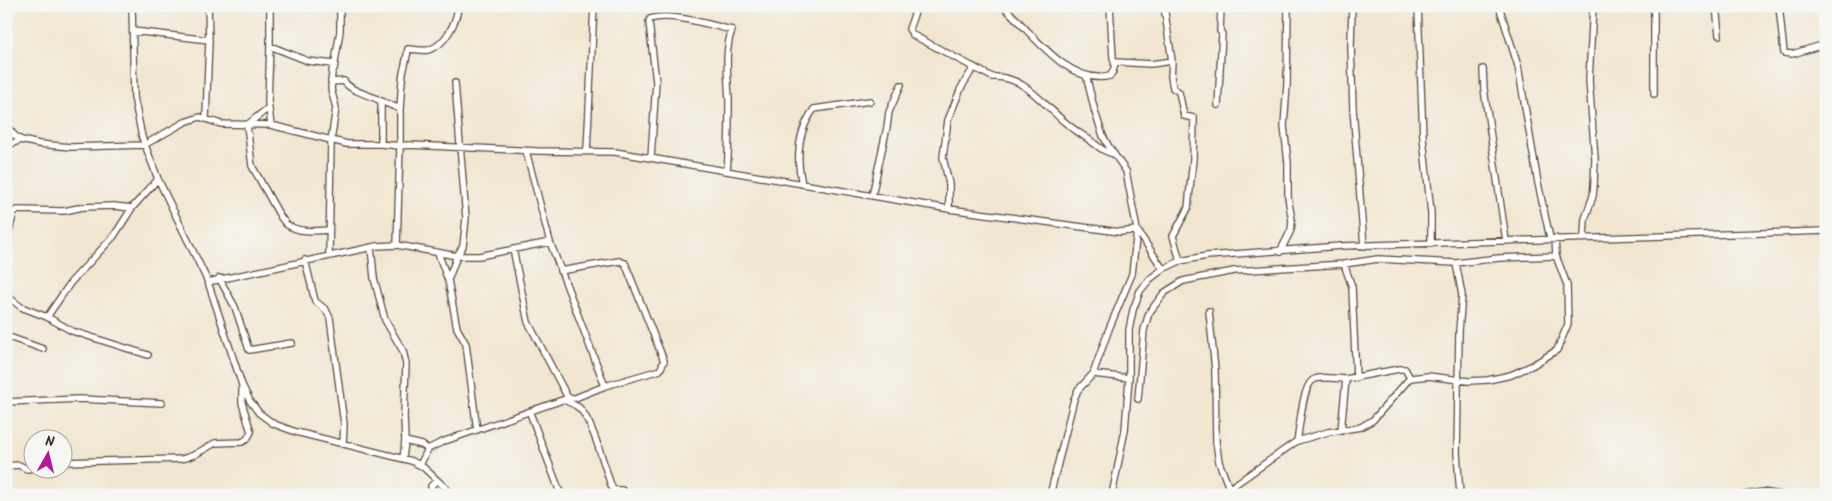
<svg xmlns="http://www.w3.org/2000/svg" width="1832" height="501" font-family="Kalam,sans-serif">
<rect width="100%" height="100%" fill="#f6f6f2"/>
<filter id="ink" filterUnits="userSpaceOnUse"><feTurbulence type="fractalNoise" baseFrequency=".02" numOctaves="2"/><feDisplacementMap in="SourceGraphic" scale="10" xChannelSelector="R" yChannelSelector="G"/><feConvolveMatrix kernelMatrix="1 2 1 2 8 2 1 2 1" color-interpolation-filters="sRGB"/></filter>
<filter id="wash" filterUnits="userSpaceOnUse"><feTurbulence type="fractalNoise" baseFrequency=".0096" numOctaves="4" result="noise"/><feDisplacementMap in="SourceGraphic" scale="20" xChannelSelector="R" yChannelSelector="G"/><feGaussianBlur stdDeviation="1.12" result="paint"/><feColorMatrix in="noise" values="0 0 0 0 0 0 0 0 0 0 0 0 0 0 0 0 0 1.4 0 .05"/><feComposite in="paint" operator="in"/></filter>
<g filter="url(#wash)">
<rect width="100%" height="100%" fill="#f2e6d0"/>
</g>
<g filter="url(#ink)">
<g fill="none" stroke-linecap="round" stroke-linejoin="round">
<defs>
<path id="street" d="M132,6L134,97L142,137L158,179L208,282L242,385L250,401L259,413L274,424L296,432L412,461L423,467L453,495
M270,6V46L268,102L271,125
M917,6L909,29L913,35L992,77C1025,75 1043,105 1066,123C1074,130 1083,135 1091,141C1099,147 1104,152 1114,154
M1003,6C1030,30 1068,87 1110,76C1114,71 1116,64 1113,58L1110,6
M1164,6L1172,61L1171,77L1173,88L1179,92L1184,116L1194,118L1193,159L1188,208L1173,236L1180,261
M1352,6L1351,46L1353,109L1364,246
M1418,6L1423,138L1431,213V244
M1499,6L1518,66L1538,183L1550,238
M1716,6L1719,35
M1779,6L1784,53L1792,54L1826,44
M133,31L209,40
M270,46L308,61L333,64L331,82L344,81C351,92 369,94 381,101V144L400,146V109L381,101
M1115,62L1151,64L1172,61
M334,69L340,31V6
M1483,69L1484,89L1506,241
M1654,94V6
M1218,105L1222,34L1220,31L1221,6
M268,108L247,125L252,166L280,216L286,224C299,233 314,231 329,230
M400,109C401,97 401,85 403,73C405,64 407,58 408,49C414,49 422,51 428,50C445,46 457,22 458,6
M206,118L209,40L208,6
M6,125L14,135L21,140L39,144L71,147L144,145L185,122L200,117L221,124L271,125L347,144H381
M6,146L21,140
M526,151L550,242L605,386
M587,151L594,6
M651,158L656,82L649,22L650,19C671,12 710,25 732,30C724,50 728,78 729,100C729,124 729,148 727,171
M802,184C796,158 798,131 814,109L870,101
M872,196L887,127L889,112L901,85
M949,209V184L943,157L948,120L961,88L974,67
M1137,230L1163,269
M1584,237L1585,219L1593,196L1594,185L1595,159L1589,80L1593,6
M6,243L14,212L17,210L64,211L83,207L114,206L132,208
M397,245L457,256H479L550,242
M371,247L374,278L385,320L403,351L406,364L404,417L405,441L403,459
M513,249L528,322L568,398
M1280,252L1291,230L1292,221L1288,197V163L1284,126L1287,85L1288,6
M438,253L448,280L457,328L466,344L477,430
M329,255L331,141L336,108L331,89L332,80
M305,260L315,301L326,310L330,318L344,424L343,444
M1456,263L1462,295L1459,331L1457,453L1460,495
M1344,264L1352,287L1356,378
M219,278L235,307L249,350L292,343
M448,280L457,256L463,246L466,218L455,83
M208,282L377,246L397,245L400,146L409,145L537,151L615,152L949,209L1120,232L1137,230
M6,295L21,307L47,317L72,331L148,355
M1209,311L1215,370L1216,442L1219,462L1229,488
M47,317L71,282L114,236L132,208L158,179
M6,336L43,349
M1093,374L1129,378
M1138,399L1144,330L1149,313L1164,293L1183,281L1234,271L1344,264L1378,259L1456,263L1499,258L1556,256
M564,400C568,402 574,404 578,407C592,418 605,469 612,488L614,490H622L623,494L627,495
M6,402L80,399L162,403
M530,413L561,495
M1341,431L1346,379L1399,369H1405L1410,378
M405,441L422,445L428,449
M1297,441C1300,428 1302,383 1315,379C1324,376 1336,379 1346,379
M62,462L182,459L194,455L215,443L242,442L247,439L251,432L242,403V387
M420,465L428,449L442,442L568,398H575L605,386L660,370L664,361L625,263L619,261L560,271
M6,466L19,465L27,469L32,468
M602,494V495
M434,495L431,486L437,480
M1050,495L1074,399L1078,390L1093,374L1109,329L1132,274L1137,230L1126,171L1109,147L1103,136L1095,112L1086,75
M1112,495L1125,430L1129,378V330L1133,310L1140,291L1150,279L1163,269L1180,261L1207,256L1341,246L1826,231
M1220,495L1297,441L1328,432L1361,427L1373,420L1410,378L1428,376L1468,381L1488,380L1511,375L1533,365L1557,350L1568,324L1567,285L1556,256L1555,238
M1744,495L1763,492L1780,495
M1811,495L1826,494"/>
</defs>
<!-- street casing -->
<use href="#street" stroke="#564639" stroke-width="8"/>
<!-- street -->
<use href="#street" stroke="#fff" stroke-width="5.5"/>
</g>
</g>
<!-- margin -->
<rect width="1832" height="501" fill="none" stroke="#f6f6f2" stroke-width="25"/>
<!-- north arrow -->
<g transform="translate(48 454) rotate(8)"><circle r="24" fill="#f6f6f2" stroke="#aba49d"/>
<path d="M0-4L9 19L0 12L-9 19Z" fill="#b5179e"/>
<text y="-8" font-size="14" font-weight="bold" text-anchor="middle" fill="#3b2a1e">N</text>
</g>
</svg>
